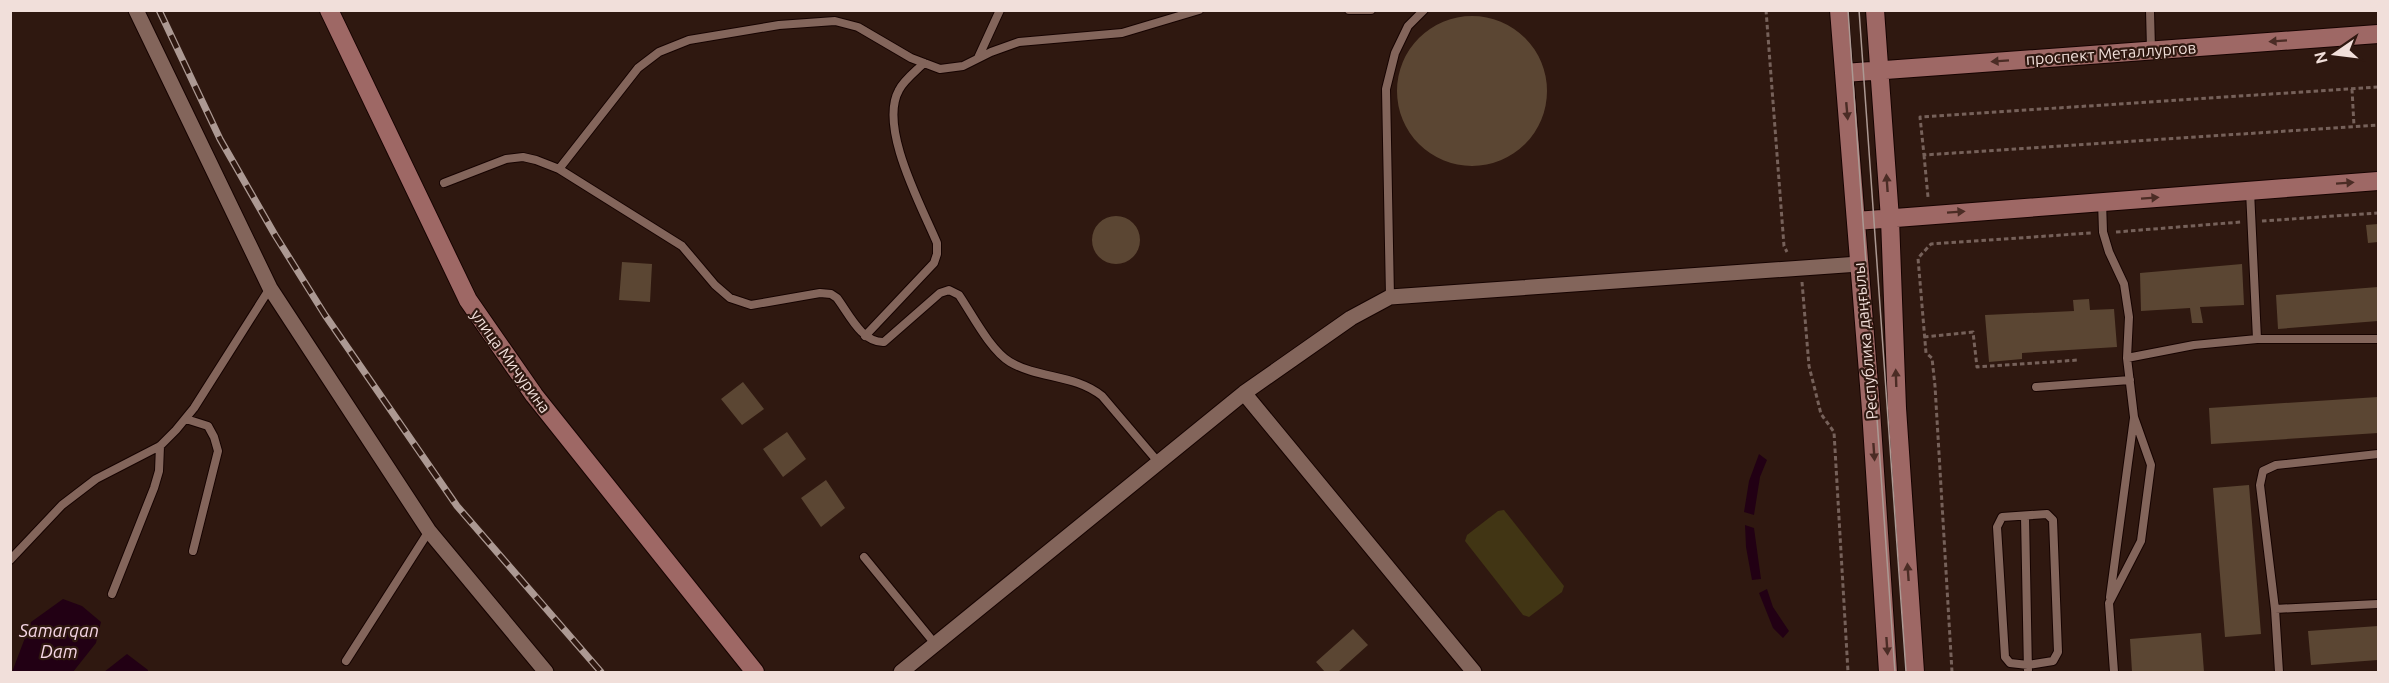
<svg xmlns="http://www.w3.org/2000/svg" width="2389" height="683" font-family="Ubuntu,sans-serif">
<rect width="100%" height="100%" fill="#2f1810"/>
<!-- green -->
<path fill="#413514" d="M1504,510L1564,586L1562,592L1529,617L1523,615L1465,541L1467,535L1498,511Z"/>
<!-- water -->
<path fill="#220014" d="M1759,454L1767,460L1760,477L1754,515L1744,512L1749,481Z
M1745,525L1754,528L1761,579L1752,580L1746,547Z
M1767,589L1773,607L1789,631L1783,638L1773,628L1759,593Z
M63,599L82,606L101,622L96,643L73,672H12L31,622Z
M127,654L148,670V672H104Z"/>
<!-- building -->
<path fill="#5b4633" d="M1397 91a75 75 0 1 1 150 0a75 75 0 1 1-150 0Z
M1092 240a24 24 0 1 1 48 0a24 24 0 1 1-48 0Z
M2378,224V242L2368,243L2366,225Z
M622,262L652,264L650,302L619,300Z
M2242,264L2244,305L2200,307L2203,323H2192L2190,308L2141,311L2140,273Z
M2378,287V321L2278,329L2276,295Z
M2089,299L2090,310L2114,309L2117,347L2022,353V359L1989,362L1985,315L2074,311L2073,300Z
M743,382L764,409L742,425L721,399Z
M2378,397V433L2211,444L2209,408Z
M787,432L806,459L783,477L763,449Z
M826,480L845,508L821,527L801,498Z
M2249,485L2261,634L2225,637L2213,488Z
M2378,626V660L2311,665L2308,631Z
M1353,629L1368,645L1338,672H1325L1316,662Z
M2201,633L2204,672H2132L2130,639Z"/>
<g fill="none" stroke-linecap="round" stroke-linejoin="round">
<defs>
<path id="service" d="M1349,10H1371
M2150,10L2151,50
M978,58L1000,10
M559,169L638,68L659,52L689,40L779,25L835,21L858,27L911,58L940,69L963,66L991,52L1019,42L1122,33L1199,10
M444,183L506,159L523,157L536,160L559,169L682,246L715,285L730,298L751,305L820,293L831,294L837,298C849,314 862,343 884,342L940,293L949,290L959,295C972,314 990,350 1010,362C1039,379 1075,374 1102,396L1159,463
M2250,191L2257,339
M2102,201L2103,232L2109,252L2124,284L2129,317L2127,358L2134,417L2151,465L2141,541L2109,603L2114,672
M1390,297L1386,89L1395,53L1408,26L1424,10
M865,336L934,263L937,254V243C922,207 878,127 899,90C904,80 916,71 924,63
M2127,358L2194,345L2257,339H2378
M2036,387L2130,380
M186,419L208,426L214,437L218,451L193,551
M2378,454L2276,465L2263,471L2260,485L2275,609L2378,604
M2047,514L2053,520L2058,652L2053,661L2028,665L2010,663L2005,657L1997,527L2002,517Z
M2025,516L2028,672
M864,557L936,645
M10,560L62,505L96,479L160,446L176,430L194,408L270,288
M112,594L154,488L159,471L160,446
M2110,597L2134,418
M2275,609L2279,672
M346,661L429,531"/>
<path id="minor" d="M136,10L270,288L429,531L546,672
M1244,393L1474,672
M901,672L1244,393L1351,318L1390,297L1859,264"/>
<path id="secondary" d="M329,10L468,300L534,395L755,672
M1839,10L1871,410L1888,672
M1875,10L1890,219L1897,408L1915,672
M1844,73L2378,34
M1856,221L2378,181"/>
</defs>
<!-- service casing -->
<use href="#service" stroke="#160300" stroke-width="10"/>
<!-- minor casing -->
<use href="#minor" stroke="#160300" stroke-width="17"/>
<!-- secondary casing -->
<use href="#secondary" stroke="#160300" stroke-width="20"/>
<!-- path -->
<path stroke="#76615a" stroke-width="3" stroke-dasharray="4.5 3" stroke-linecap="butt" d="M1766,10L1784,246L1787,252
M2378,87L1920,117L1924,155L2378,125
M2352,89L2354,126
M1924,155L1928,197
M2262,221L2378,213
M2116,232L2241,222
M1802,282L1809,366L1821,414L1834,432L1848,672
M1924,337L1973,332L1977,367L2078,360
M1952,672L1935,386L1932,358L1926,353L1918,258L1931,244L2091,233"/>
<!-- service -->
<use href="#service" stroke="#83655b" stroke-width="8"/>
<!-- minor -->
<use href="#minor" stroke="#83655b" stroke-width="15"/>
<!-- secondary -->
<use href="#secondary" stroke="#9e6865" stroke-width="18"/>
<!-- tram -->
<path stroke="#ac9993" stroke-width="1.5" d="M1848,10L1895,672
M1859,10L1906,672"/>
<defs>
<path id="rail" d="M159,10L220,139L275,235L325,315L457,506L601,672"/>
</defs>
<!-- rail casing -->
<use href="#rail" stroke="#ac9993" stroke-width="7"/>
<!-- rail -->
<use href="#rail" stroke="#2f1810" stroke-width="4.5" stroke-dasharray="14" stroke-linecap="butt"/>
</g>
<!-- one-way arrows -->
<defs><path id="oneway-solid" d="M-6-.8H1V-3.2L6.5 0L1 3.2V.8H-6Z" transform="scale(1.5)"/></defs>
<g fill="#4b2c25">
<use href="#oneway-solid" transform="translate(2278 41) rotate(176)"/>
<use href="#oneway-solid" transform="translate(2000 61) rotate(176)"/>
<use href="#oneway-solid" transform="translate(1847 111) rotate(85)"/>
<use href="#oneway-solid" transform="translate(1887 183) rotate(-94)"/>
<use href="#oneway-solid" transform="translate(2345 183) rotate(-4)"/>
<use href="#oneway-solid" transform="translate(2150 198) rotate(-4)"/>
<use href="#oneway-solid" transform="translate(1956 212) rotate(-4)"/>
<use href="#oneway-solid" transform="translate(1896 378) rotate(-92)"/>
<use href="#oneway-solid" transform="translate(1874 452) rotate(86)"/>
<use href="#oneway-solid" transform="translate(1908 572) rotate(-94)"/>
<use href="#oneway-solid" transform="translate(1887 646) rotate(86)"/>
</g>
<g text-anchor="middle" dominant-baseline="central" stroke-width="4.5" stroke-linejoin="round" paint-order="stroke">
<!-- street labels -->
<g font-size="16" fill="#f1dfda" stroke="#2f1810">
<text transform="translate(2111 53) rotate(-4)">проспект Металлургов</text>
<text transform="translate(1865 341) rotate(-95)">Республика даңғылы</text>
<text transform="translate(511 361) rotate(54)">улица Мичурина</text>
</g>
<!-- water labels -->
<g font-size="18" font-style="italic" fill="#f6d6e5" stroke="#2f1810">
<text x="59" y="630">Samarqan<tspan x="59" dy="21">Dam</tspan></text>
</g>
</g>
<!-- border -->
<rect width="2389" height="683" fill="none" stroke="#f1dfda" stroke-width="24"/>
<!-- north arrow -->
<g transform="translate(2335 54) rotate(256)" stroke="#2f1810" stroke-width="4.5" paint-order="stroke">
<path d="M0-4.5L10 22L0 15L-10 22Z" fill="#f1dfda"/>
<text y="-9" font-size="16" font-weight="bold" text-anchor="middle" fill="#f1dfda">N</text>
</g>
</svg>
